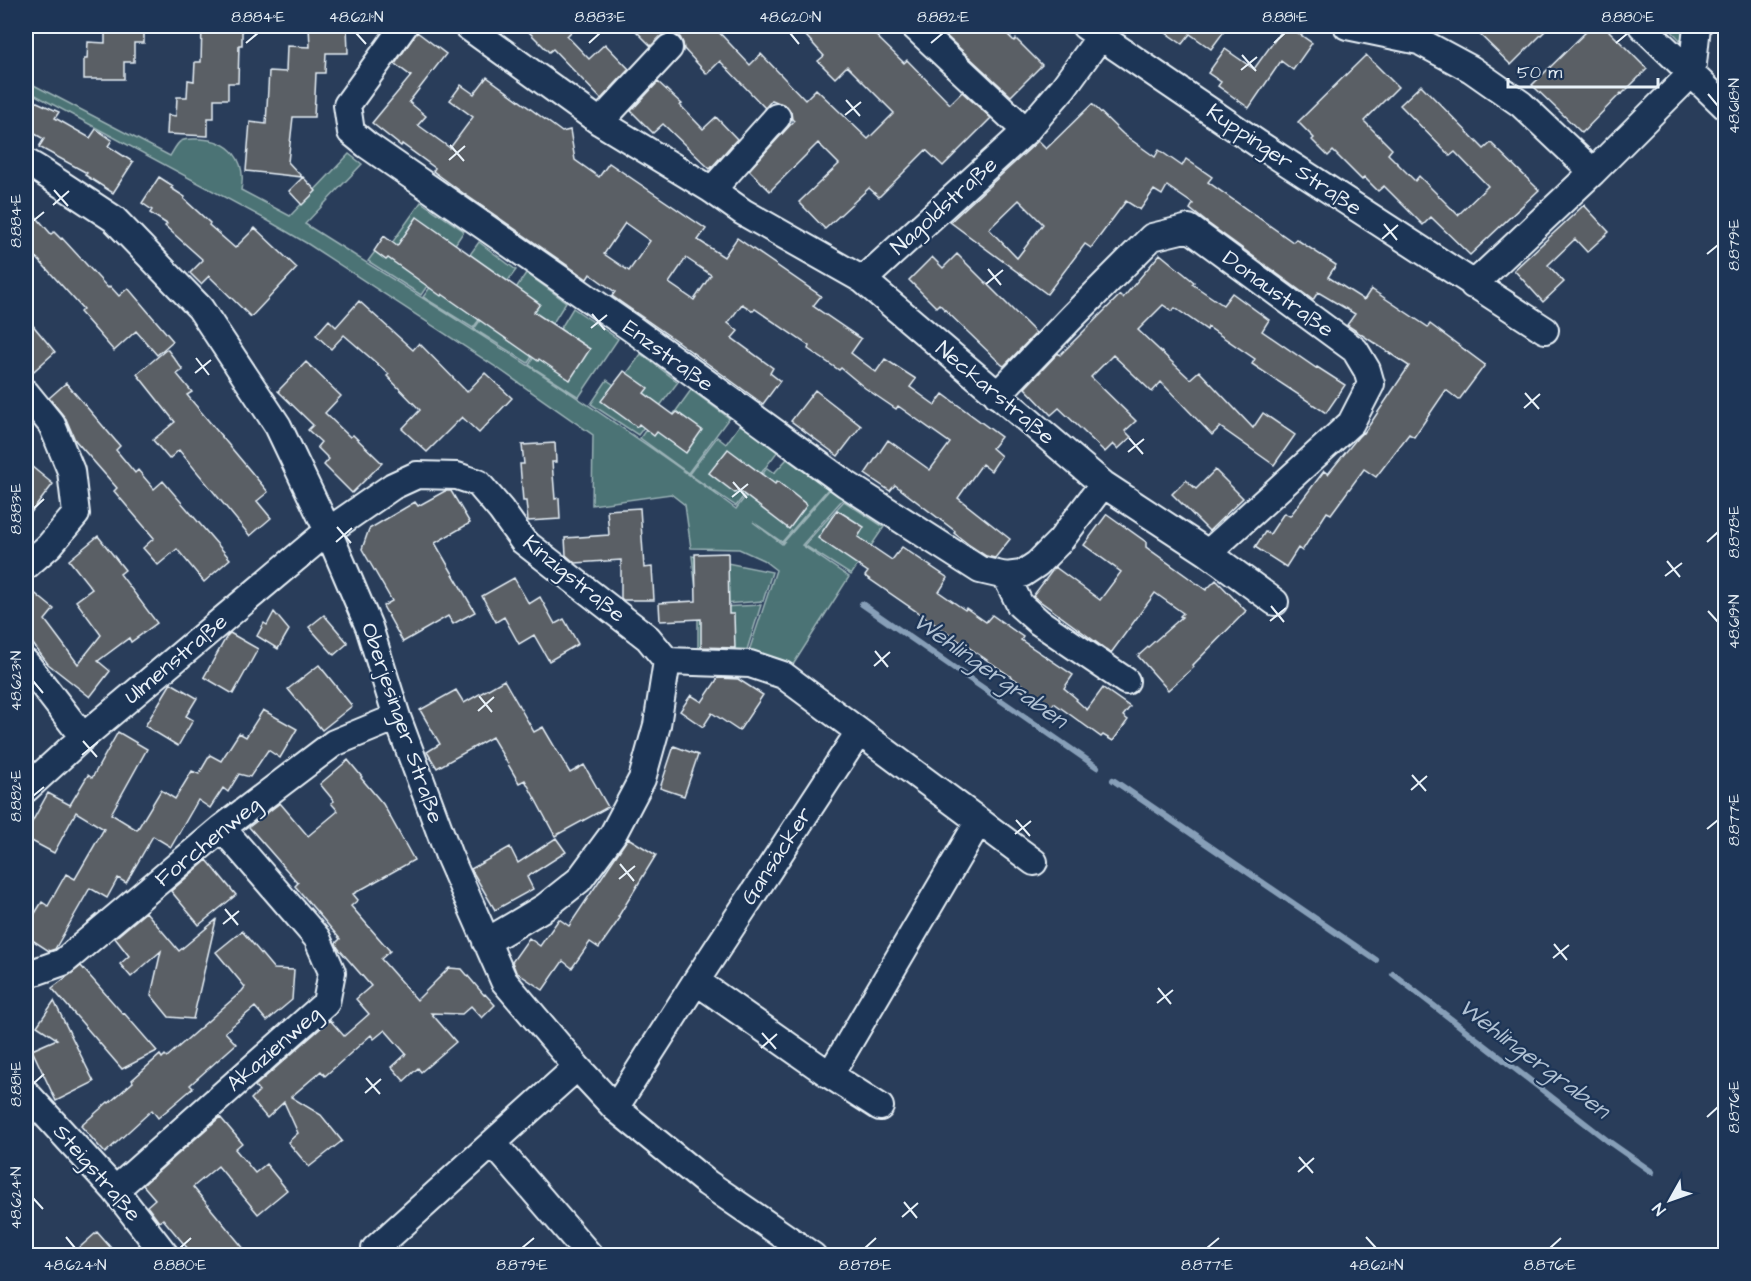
<svg xmlns="http://www.w3.org/2000/svg" width="1751" height="1281" font-family="'Architects Daughter',sans-serif">
<rect width="100%" height="100%" fill="#293d5a"/>
<filter id="ink" filterUnits="userSpaceOnUse"><feTurbulence type="fractalNoise" baseFrequency=".0167" numOctaves="2"/><feDisplacementMap in="SourceGraphic" scale="12" xChannelSelector="R" yChannelSelector="G"/><feConvolveMatrix kernelMatrix="1 2 1 2 8 2 1 2 1" color-interpolation-filters="sRGB"/></filter>
<g filter="url(#ink)">
<!-- green -->
<path fill="#4c7375" stroke="#9ab2b6" stroke-width="1.5" d="M1667,26H1687L1683,43Z
M26,81L170,156C173,152 176,144 181,141C186,138 194,139 200,139C230,140 247,160 241,190L290,216L349,154L362,164L305,224C451,316 598,406 736,509L767,468L774,473L787,459L828,489L782,542L753,522L782,544L830,489L843,499L802,545L849,577L789,671L747,657L776,570L763,560L739,549L691,548L685,505L671,494L592,505L593,435L496,367L308,244L265,219L26,90Z
M421,202L464,231L421,295L368,261L385,238L392,243Z
M479,242L516,270L473,328L423,297L440,274L451,281Z
M526,273L566,302L528,363L474,329L487,311L497,317Z
M573,308L618,339L579,397L529,365L542,343L550,346Z
M641,354L678,382L638,435L591,404L607,380L617,387Z
M691,390L729,418L688,473L640,438L656,415L668,422Z
M741,423L778,451L736,506L689,474L717,437L726,444Z
M844,501L884,527L851,575L804,545Z
M692,556L772,572L763,601L698,606Z
M761,605L745,656L698,653V608Z"/>
<g fill="none" stroke-linecap="round" stroke-linejoin="round">
<!-- stream -->
<path stroke="#879fb8" stroke-width="6" d="M862,604L1097,767
M1113,780L1376,960
M1393,974L1608,1141L1652,1172"/>
</g>
<!-- building -->
<path fill="#5a5f65" stroke="#e8f1f8" stroke-width="1.5" fill-rule="evenodd" d="M105,26H144V43H134V62H124V79H84V59H87L88,42L105,43Z
M202,26H242V45H239L238,83H228V99H214V118H208V136L167,134L168,115L176,116L177,97H187L188,80L194,81L195,62H201Z
M309,26H347L348,53H326L325,73H316L314,117H293L288,162L302,177L246,171L250,122L266,124L269,71L286,72L287,46L310,47Z
M523,26H577L567,36L589,59L605,44L629,69L601,99L553,49L549,52Z
M631,26H713L750,65L761,54L805,100L816,89L868,139L894,113L847,66L835,78L818,61L824,56L797,26H866L904,63L907,60L950,104L962,92L991,118L943,166L926,150L879,197L869,188L825,229L799,202L839,164L818,143L770,191L749,170L794,121L792,119L791,112L787,106L772,100L765,108L720,61L707,74L684,49L683,43L680,37L673,34L669,33L667,31L651,46Z
M946,26H999L1014,41L1016,39L1042,65L1011,96L941,31Z
M1156,26H1228L1211,49L1190,34L1182,44Z
M1285,26H1288L1312,43L1293,70L1281,61L1249,108L1218,86L1221,82L1208,73L1225,49L1254,69Z
M1471,26H1550L1511,65Z
M1592,26H1604L1647,69L1622,94L1621,93L1582,133L1532,85Z
M417,32L446,54L409,102L426,116L418,125L450,148L473,117L450,100L461,85L474,94L487,77L562,132L570,130L575,160L599,177L609,163L706,229L698,240L724,257L737,238L821,296L813,306L861,339L851,353L876,372L885,359L916,379L910,387L935,405L943,394L1001,437L992,448L1001,456L991,471L982,464L958,498L1010,539L995,558L986,556L968,544L954,533L955,531L895,485L890,491L865,474L888,440L930,470L950,443L898,406L896,409L865,388L841,368L839,370L808,349L809,346L755,309L753,311L742,304L728,323L738,331L732,338L773,368L770,373L780,381L763,404L678,342L612,296L615,292L590,274L587,279L463,193L433,171L435,168L402,144L401,146L372,123L411,76L395,64ZM625,223L650,241L629,271L604,254ZM686,258L711,275L694,300L669,283Z
M1366,55L1398,87L1364,121L1392,149L1388,154L1415,181L1419,176L1458,215L1488,186L1455,152L1450,156L1400,105L1421,85L1484,149L1491,143L1539,190L1470,255L1431,217L1423,225L1384,186L1378,191L1364,177L1362,180L1333,151L1328,156L1312,140L1314,138L1298,122Z
M658,82L682,104L680,105L703,129L716,117L737,139L710,169L663,124L653,133L631,111Z
M26,97L59,112L55,118L90,138L96,129L112,140L108,146L133,162L113,193L85,175L87,173L39,147L44,139L26,129Z
M1092,104L1123,134L1155,157L1159,150L1182,166L1186,159L1212,177L1208,182L1293,242L1296,239L1336,265L1328,277L1364,300L1371,289L1428,327L1430,324L1485,365L1459,400L1446,390L1414,437L1409,434L1376,477L1364,469L1331,514L1327,512L1302,551L1298,548L1286,567L1255,547L1265,532L1270,534L1284,513L1290,516L1324,471L1328,474L1358,437L1363,432L1364,433L1409,366L1347,325L1355,314L1318,292L1313,300L1209,224L1190,209L1193,204L1167,186L1162,195L1154,190L1140,210L1126,201L1091,248L1085,244L1047,294L950,222L1038,141L1046,149ZM1019,200L1043,224L1017,258L989,229Z
M159,177L173,186L171,188L185,197L184,199L210,223L209,225L235,248L255,228L297,268L251,317L209,276L201,284L190,273L203,260L165,226L167,224L150,213L152,210L142,203Z
M303,177L316,191L302,205L289,191Z
M26,205L51,234L54,232L61,239L62,238L108,288L110,286L119,296L128,288L173,341L157,355L136,331L114,351L80,312L83,309L26,246Z
M1584,205L1609,232L1587,252L1575,239L1548,265L1564,282L1543,302L1514,270Z
M417,217L540,304L534,312L590,349L570,380L539,359L538,361L442,294L441,296L388,258L386,260L374,251L384,236L397,246Z
M957,254L1036,333L1004,366L1002,365L939,304L936,307L909,280L932,257L943,268Z
M1160,254L1194,282L1192,284L1223,305L1232,293L1269,320L1262,331L1316,368L1317,367L1345,385L1326,413L1252,364L1255,359L1208,327L1207,330L1175,308L1172,311L1163,305L1138,330L1190,379L1199,371L1253,428L1263,413L1295,435L1274,465L1220,427L1212,435L1161,382L1152,392L1113,355L1091,377L1136,421L1125,431L1131,437L1118,449L1113,444L1105,452L1059,408L1051,415L1025,388L1058,353L1060,355L1120,295L1123,298Z
M359,301L413,350L419,343L467,392L485,373L512,398L479,433L462,417L427,452L402,429L420,410L387,376L389,374L344,335L331,349L316,335L329,320L336,327Z
M26,317L55,352L26,378Z
M167,349L183,370L177,374L192,392L187,395L268,492L257,501L271,518L250,536L179,450L169,459L153,440L175,422L137,374Z
M306,362L341,396L325,413L350,437L353,435L382,463L352,493L324,465L329,459L317,447L321,442L308,430L313,425L278,391Z
M624,371L648,388L644,393L674,415L677,412L702,430L686,453L657,432L654,436L639,424L637,427L601,401Z
M66,383L120,446L116,450L135,473L138,470L154,489L163,481L230,559L204,582L177,549L158,565L143,548L154,538L114,491L117,488L75,440L66,419L49,398Z
M815,390L861,426L838,456L791,421Z
M555,443L556,462H552L555,499L559,498L560,519L528,521L526,501H523L520,464H524L522,445Z
M728,449L775,484L777,481L807,505L789,529L738,490L735,493L709,473Z
M26,462L53,484L26,519Z
M1215,470L1243,498L1209,531L1172,494L1186,480L1196,489Z
M445,491H451L470,523L435,543L475,612L453,624L448,616L403,642L383,606L392,601L362,549L369,529L415,502L418,506Z
M640,508L644,568L652,567L654,600H623L621,598V560L575,563L566,555L565,538L609,535L607,510Z
M837,510L864,527L858,537L892,560L902,547L948,578L939,592L965,610L966,608L986,622L992,615L1023,637L1021,640L1073,675L1064,688L1077,699L1076,700L1087,710L1103,688L1130,707L1123,716L1128,720L1113,741L1103,735L1101,737L1054,703L1049,710L1020,689L1023,685L865,576L868,572L818,538Z
M1107,514L1146,542V547L1206,590L1216,580L1246,611L1193,665L1194,667L1168,690L1138,656L1182,617L1180,616L1183,613L1155,593L1111,653L1033,596L1055,567L1100,600L1121,572L1084,545Z
M98,536L125,570L120,574L157,623L131,642L129,638L98,661L110,671L90,697L48,664L33,644L26,638V586L54,609L45,620L78,664L101,635L76,601L92,589L69,560Z
M728,553L729,614H734L735,648L701,647V619L660,621L659,603L696,601L695,554Z
M514,578L529,604L540,597L555,624L564,619L578,644L549,661L534,635L519,644L504,617L496,622L482,596Z
M274,612L289,630L278,649L257,636L264,623L267,625Z
M324,615L348,643L334,655L309,627Z
M230,633L258,649L233,694L204,677L227,636Z
M319,665L352,706L322,730L288,689Z
M718,678L738,679L763,695L739,731L712,713L703,727L680,711L691,695L702,702Z
M504,680L534,732L543,727L570,773L584,765L608,807L555,836L525,780L519,783L492,737L437,768L427,752L440,744L420,710L456,690L464,703Z
M171,683L197,698L186,716L193,720L178,746L145,726Z
M263,710L297,729L280,758L268,750L250,777L239,774L228,792L223,788L210,808L198,800L171,847L153,836L126,883L118,878L107,898L90,888L55,949L49,951L26,936V906L34,915L42,902L48,906L66,874L75,879L104,829L76,812L54,853L26,838V833L48,793L70,805L88,775L92,778L118,732L147,749L111,814L137,830L161,790L175,799L192,771L199,774L210,755L221,761L239,733L246,737Z
M674,746L698,755L684,796L660,788Z
M348,760L362,777L361,778L383,804L414,860L353,894L358,900L351,906L390,951L381,959L417,1000L449,968L462,969L484,995L485,994L495,1005L482,1018L471,1006L462,1014L431,1013L456,1042L421,1072L418,1068L404,1081L392,1067L406,1054L385,1030L374,1039L371,1035L325,1076L321,1071L291,1097L321,1115L342,1141L309,1167L288,1142L298,1133L284,1102L267,1118L251,1099L259,1091L255,1086L330,1020L344,1036L369,1014L356,999L371,986L338,948L336,943L340,939L295,886L298,883L249,827L280,803L308,836L338,811L331,803L334,801L320,784Z
M556,838L566,852L527,877L533,889L495,910L471,869L510,847L518,863Z
M628,838L656,855L618,917L620,918L599,948L590,942L572,968L563,961L543,990L516,972L512,962L529,938L540,946L559,919L569,926Z
M207,860L236,895L199,925L171,891Z
M146,912L179,951L216,920L193,1019L169,1017L151,995L161,951L131,977L120,964L129,956L115,938Z
M242,931L274,969L294,970L292,1000L267,1021L255,1007L225,1032L236,1044L190,1085L193,1088L158,1118L152,1110L105,1153L81,1126L108,1102L109,1103L133,1082L132,1080L160,1055L162,1058L165,1055L167,1057L242,991L245,987L216,952Z
M81,966L123,1014L124,1013L157,1051L122,1069L52,988Z
M54,1001L94,1082L56,1101L32,1050L57,1039L37,1026Z
M220,1117L242,1143L235,1149L255,1173L266,1164L287,1190L258,1214L218,1166L193,1187L250,1256H194L163,1219L159,1222L147,1206L155,1199L143,1185Z
M97,1232L118,1256H70Z"/>
<g fill="none" stroke-linecap="round" stroke-linejoin="round">
<defs>
<path id="minor" d="M404,26L347,105L351,132L367,145L631,328L846,484L980,570L1006,576L1022,574L1037,564L1060,541L1103,484
M467,26L600,122L712,190L743,212L863,280L1103,484L1208,553L1275,602
M914,26L1026,131
M1085,26L1257,143L1545,330
M1347,26L1419,41L1471,69L1521,104L1593,172
M1642,26L1726,107
M600,122L669,48
M26,162L38,169L114,219L200,308L278,426L328,531L369,627L397,717L449,856L504,981L577,1067L615,1108L707,1183L813,1256
M712,190L777,117
M863,280L1026,131L1063,88L1100,37
M1473,285L1593,172L1692,73L1697,26
M26,393L52,425L71,471L76,514L49,546L26,566
M997,395L1074,315L1152,237L1189,228L1355,350L1367,370L1371,384L1351,423L1208,553
M1006,576L1020,605L1039,622L1126,681
M667,661L750,664L783,675L1034,862
M26,663L83,737
M26,789L83,737L328,531L393,486L417,475L457,476L478,483L501,510L523,541L648,638L667,661L657,725L642,779L613,834L579,880L545,907L486,942
M26,975L63,962L222,828L334,743L397,717
M696,981L830,1075L880,1107
M830,1075L979,821
M26,1093L115,1190L166,1256
M615,1108L696,981L859,732
M493,1143L590,1256
M115,1190L326,1003L332,972L317,938L222,828
M381,1256L375,1249L577,1067"/>
</defs>
<!-- minor casing -->
<use href="#minor" stroke="#e8f1f8" stroke-width="30"/>
<!-- minor -->
<use href="#minor" stroke="#1d3557" stroke-width="26"/>
</g>
</g>
<!-- ticks -->
<path fill="none" stroke="#e8f1f8" stroke-width="2" d="M356,33L366,44M790,33L799,44M246,43L258,33M589,43L600,33M931,43L943,33M1274,43L1285,33M1616,43L1628,33M1242,55L1256,71M1241,70L1257,57M1708,94L1718,106M846,100L860,116M845,115L861,102M450,145L464,161M449,160L465,146M54,190L68,206M53,205L69,191M33,221L44,212M1384,224L1397,240M1382,239L1398,225M1707,254L1718,245M988,269L1001,285M986,284L1003,270M592,314L605,330M591,328L607,315M196,358L209,375M195,373L211,360M1525,393L1539,409M1524,408L1540,394M1129,438L1143,454M1128,452L1144,439M733,482L747,498M732,497L748,484M33,509L44,499M337,527L351,543M336,542L352,528M1707,542L1718,532M1667,561L1680,577M1665,576L1682,563M1271,606L1284,622M1708,611L1718,622M1270,621L1286,608M875,651L888,667M874,666L890,652M33,681L43,693M479,696L492,712M478,711L494,697M83,741L97,757M82,755L98,742M1412,775L1426,791M1411,790L1427,776M33,796L44,787M1016,820L1030,836M1707,829L1718,820M1015,834L1031,821M620,864L634,881M619,879L635,866M225,909L238,925M223,924L239,911M1554,944L1567,960M1553,958L1569,945M1158,988L1171,1004M1157,1003L1173,990M762,1033L776,1049M761,1048L777,1034M366,1078L380,1094M33,1084L44,1074M365,1093L381,1079M1707,1117L1718,1107M1299,1157L1313,1173M1298,1172L1314,1158M33,1198L43,1209M904,1202L917,1218M902,1217L918,1203M66,1237L75,1248M1366,1237L1376,1248M180,1248L191,1238M522,1248L534,1238M865,1248L876,1238M1207,1248L1219,1238M1550,1248L1561,1238"/>
<g text-anchor="middle" dominant-baseline="central" stroke-width="4.5" stroke-linejoin="round" paint-order="stroke">
<!-- street labels -->
<g font-size="22" fill="#e8f1f8" stroke="#1d3557">
<text transform="translate(1284 160) rotate(34)">Kuppinger Straße</text>
<text transform="translate(944 206) rotate(-42)">Nagoldstraße</text>
<text transform="translate(1278 294) rotate(36)">Donaustraße</text>
<text transform="translate(668 356) rotate(36)">Enzstraße</text>
<text transform="translate(995 393) rotate(40)">Neckarstraße</text>
<text transform="translate(574 579) rotate(39)">Kinzigstraße</text>
<text transform="translate(176 659) rotate(-40)">Ulmenstraße</text>
<text transform="translate(402 723) rotate(71)">Oberjesinger Straße</text>
<text transform="translate(208 842) rotate(-39)">Forchenweg</text>
<text transform="translate(777 856) rotate(-57)">Gansäcker</text>
<text transform="translate(274 1049) rotate(-41)">Akazienweg</text>
<text transform="translate(97 1173) rotate(49)">Steigstraße</text>
</g>
<!-- water labels -->
<g font-size="24" font-style="italic" fill="#b0c1d3" stroke="#1d3557">
<text transform="translate(990 671) rotate(35)">Wehlingergraben</text>
<text transform="translate(1534 1059) rotate(37)">Wehlingergraben</text>
</g>
</g>
<!-- margin -->
<rect width="1751" height="1281" fill="none" stroke="#1d3557" stroke-width="66"/>
<!-- north arrow -->
<g transform="translate(1670 1200) rotate(230)" stroke="#1d3557" stroke-width="4.5" paint-order="stroke">
<path d="M0-4.5L10 22L0 15L-10 22Z" fill="#e8f1f8"/>
<text y="-9" font-size="16" font-weight="bold" text-anchor="middle" fill="#e8f1f8">N</text>
</g>
<!-- scale -->
<path d="M1508 78v9h150v-9" fill="none" stroke="#e8f1f8" stroke-width="3"/>
<text x="1517" y="78" font-size="18" fill="#e8f1f8" stroke="#1d3557" stroke-width="4.5" paint-order="stroke">50 m</text>
<rect x="33" y="33" width="1685" height="1215" fill="none" stroke="#e8f1f8" stroke-width="2"/>
<g font-size="15" text-anchor="middle" fill="#e8f1f8">
<text x="258" y="22">8.884°E</text>
<text x="356" y="22">48.621°N</text>
<text x="600" y="22">8.883°E</text>
<text x="790" y="22">48.620°N</text>
<text x="943" y="22">8.882°E</text>
<text x="1285" y="22">8.881°E</text>
<text x="1628" y="22">8.880°E</text>
<text transform="translate(1734 106) rotate(-90)" y="5">48.618°N</text>
<text transform="translate(16 221) rotate(-90)" y="5">8.884°E</text>
<text transform="translate(1734 245) rotate(-90)" y="5">8.879°E</text>
<text transform="translate(16 509) rotate(-90)" y="5">8.883°E</text>
<text transform="translate(1734 532) rotate(-90)" y="5">8.878°E</text>
<text transform="translate(1734 622) rotate(-90)" y="5">48.619°N</text>
<text transform="translate(16 681) rotate(-90)" y="5">48.623°N</text>
<text transform="translate(16 796) rotate(-90)" y="5">8.882°E</text>
<text transform="translate(1734 820) rotate(-90)" y="5">8.877°E</text>
<text transform="translate(16 1084) rotate(-90)" y="5">8.881°E</text>
<text transform="translate(1734 1107) rotate(-90)" y="5">8.876°E</text>
<text transform="translate(16 1198) rotate(-90)" y="5">48.624°N</text>
<text x="75" y="1270">48.624°N</text>
<text x="180" y="1270">8.880°E</text>
<text x="522" y="1270">8.879°E</text>
<text x="865" y="1270">8.878°E</text>
<text x="1207" y="1270">8.877°E</text>
<text x="1376" y="1270">48.621°N</text>
<text x="1550" y="1270">8.876°E</text>
</g>
</svg>
